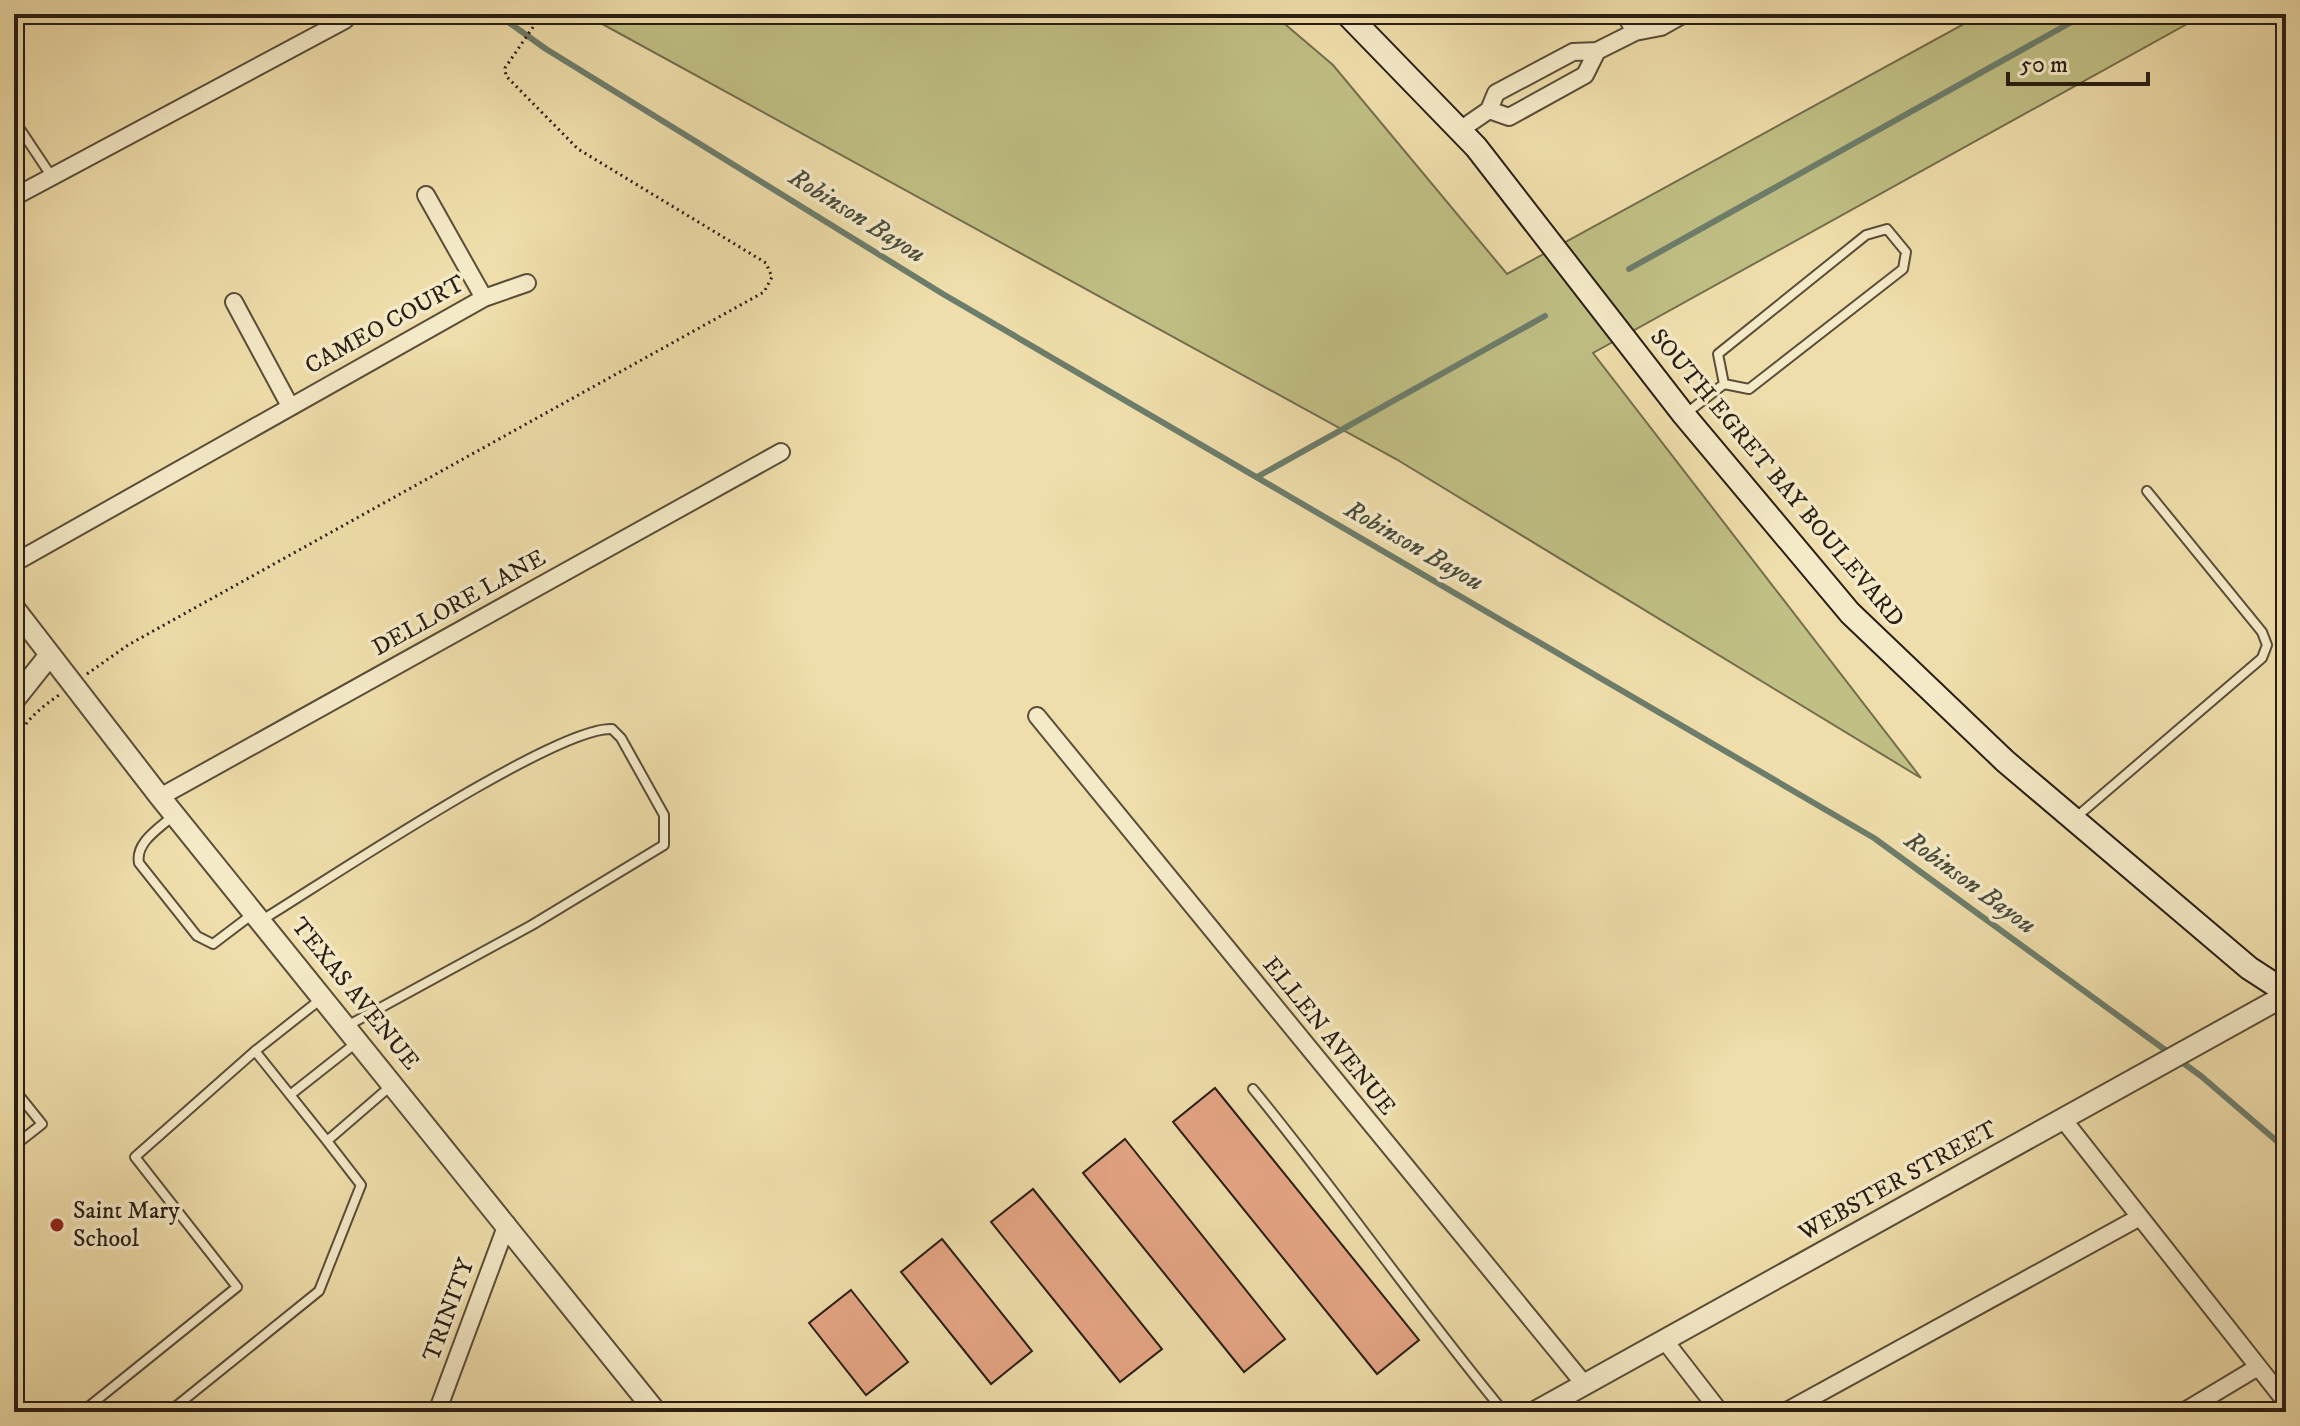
<svg xmlns="http://www.w3.org/2000/svg" width="2300" height="1426" font-family="'IM FELL DW Pica',serif">
<rect width="100%" height="100%" fill="#efdeab"/>
<filter id="stains"><feTurbulence type="fractalNoise" baseFrequency=".0025" numOctaves="4"/><feColorMatrix values="0 0 0 0 .2 0 0 0 0 .09 0 0 0 0 .02 0 0 0 .5 -.17"/></filter>
<radialGradient id="worn" r=".72"><stop offset=".6" stop-color="#630" stop-opacity="0"/><stop offset="1" stop-color="#630" stop-opacity=".3"/></radialGradient>
<!-- green -->
<path fill="#c0bf84" stroke="#746e4c" stroke-width="2" d="M584,14H1273L1333,65L1507,274L1982,14H2205L1593,353L1921,778L1396,459Z"/>
<g fill="none" stroke-linecap="round" stroke-linejoin="round">
<!-- stream -->
<path stroke="#6d7d6b" stroke-width="6" d="M497,14L546,49L943,294L1874,838L2201,1076L2286,1149
M1629,269L2086,14
M1257,477L1545,316"/>
</g>
<!-- building -->
<path fill="#e5a584" stroke="#291e13" stroke-width="2" d="M1215,1088L1419,1340L1377,1374L1173,1122Z
M1125,1139L1285,1339L1244,1372L1083,1173Z
M1033,1189L1162,1349L1120,1382L991,1222Z
M942,1239L1032,1351L991,1384L901,1272Z
M851,1290L908,1362L866,1395L809,1323Z"/>
<g fill="none" stroke-linecap="round" stroke-linejoin="round">
<defs>
<path id="service" d="M14,120L52,177
M1684,415L1724,384L1749,389L1903,269L1906,252L1887,229L1866,235L1718,354L1724,384
M174,815C160,828 135,842 139,863L197,936L213,944L254,913
M2074,819L2262,658L2267,645L2262,632L2147,491
M262,920C323,883 556,726 612,729L621,738L664,815V845L532,925L347,1026
M321,999L255,1051L327,1141
M14,1089L42,1124L14,1146
M1253,1089C1340,1195 1417,1307 1504,1412
M290,1095L356,1043
M82,1412L237,1287L135,1157L255,1051
M169,1412L319,1291L361,1185L327,1141L393,1084"/>
<path id="minor" d="M1625,14L1635,32
M1489,110L1509,117L1585,75L1597,51
M1460,130L1489,110L1496,93L1573,52L1597,51L1635,32L1661,27L1684,14
M426,195L484,298
M14,197L345,20
M234,302L290,406
M14,563L484,298L527,283
M1037,716L1585,1385
M160,797L781,452
M2062,1118L2286,1402
M1665,1341L1720,1412
M437,1412L507,1224
M1785,1412L2140,1217
M2183,1412L2258,1367"/>
<path id="tertiary" d="M14,608L160,797L656,1412
M14,700L49,656
M1535,1412L2286,995"/>
<path id="secondary" d="M1347,14L1476,147L1684,415L1850,613L2005,761L2249,968L2286,992"/>
</defs>
<!-- service casing -->
<use href="#service" stroke="#5a4e39" stroke-width="12"/>
<!-- minor casing -->
<use href="#minor" stroke="#5a4e39" stroke-width="20"/>
<!-- tertiary casing -->
<use href="#tertiary" stroke="#5a4e39" stroke-width="24"/>
<!-- secondary casing -->
<use href="#secondary" stroke="#291e13" stroke-width="26"/>
<!-- path -->
<path stroke="#291e13" stroke-width="3" stroke-dasharray="2 4" stroke-linecap="butt" d="M87,674L128,645L764,292L772,277L766,263L578,149L506,76L505,68L542,14
M14,745C23,722 39,709 59,695"/>
<!-- service -->
<use href="#service" stroke="#f5eac8" stroke-width="8"/>
<!-- minor -->
<use href="#minor" stroke="#f5eac8" stroke-width="16"/>
<!-- tertiary -->
<use href="#tertiary" stroke="#f5eac8" stroke-width="20"/>
<!-- secondary -->
<use href="#secondary" stroke="#f5eac8" stroke-width="22"/>
</g>
<!-- markers -->
<circle fill="#8f2418" stroke="#f5eac8" stroke-width="3" cx="57" cy="1225" r="8"/>
<g text-anchor="middle" dominant-baseline="central" stroke-width="7" stroke-linejoin="round" paint-order="stroke">
<!-- street labels -->
<g font-size="24" fill="#291e13" stroke="#f5eac8">
<text transform="translate(385 325) rotate(-29)">CAMEO COURT</text>
<text transform="translate(1777 478) rotate(50)">SOUTH EGRET BAY BOULEVARD</text>
<text transform="translate(459 603) rotate(-29)">DELLORE LANE</text>
<text transform="translate(355 994) rotate(51)">TEXAS AVENUE</text>
<text transform="translate(1329 1036) rotate(51)">ELLEN AVENUE</text>
<text transform="translate(1898 1181) rotate(-29)">WEBSTER STREET</text>
<text transform="translate(449 1310) rotate(-70)">TRINITY</text>
</g>
<!-- poi labels -->
<g font-size="24" fill="#291e13" stroke="#f5eac8" text-anchor="start">
<text x="73" y="1211">Saint Mary<tspan x="73" dy="28">School</tspan></text>
</g>
<!-- water labels -->
<g font-size="26" font-style="italic" fill="#4b4d3f" stroke="#f5eac8">
<text transform="translate(857 216) rotate(32)">Robinson Bayou</text>
<text transform="translate(1414 546) rotate(30)">Robinson Bayou</text>
<text transform="translate(1970 883) rotate(36)">Robinson Bayou</text>
</g>
</g>
<!-- margin -->
<rect width="2300" height="1426" fill="none" stroke="#efdeab" stroke-width="48"/>
<rect x="16" y="16" width="2268" height="1394" fill="none" stroke="#291e13" stroke-width="4"/>
<rect x="24" y="24" width="2252" height="1378" fill="none" stroke="#291e13" stroke-width="2"/>
<!-- scale -->
<path d="M2008 72v12h140v-12" fill="none" stroke="#291e13" stroke-width="4"/>
<text x="2020" y="72" font-size="24" fill="#291e13" stroke="#f5eac8" stroke-width="6" paint-order="stroke">50 m</text>
<rect width="100%" height="100%" filter="url(#stains)"/>
<rect width="100%" height="100%" fill="url(#worn)"/>
</svg>
